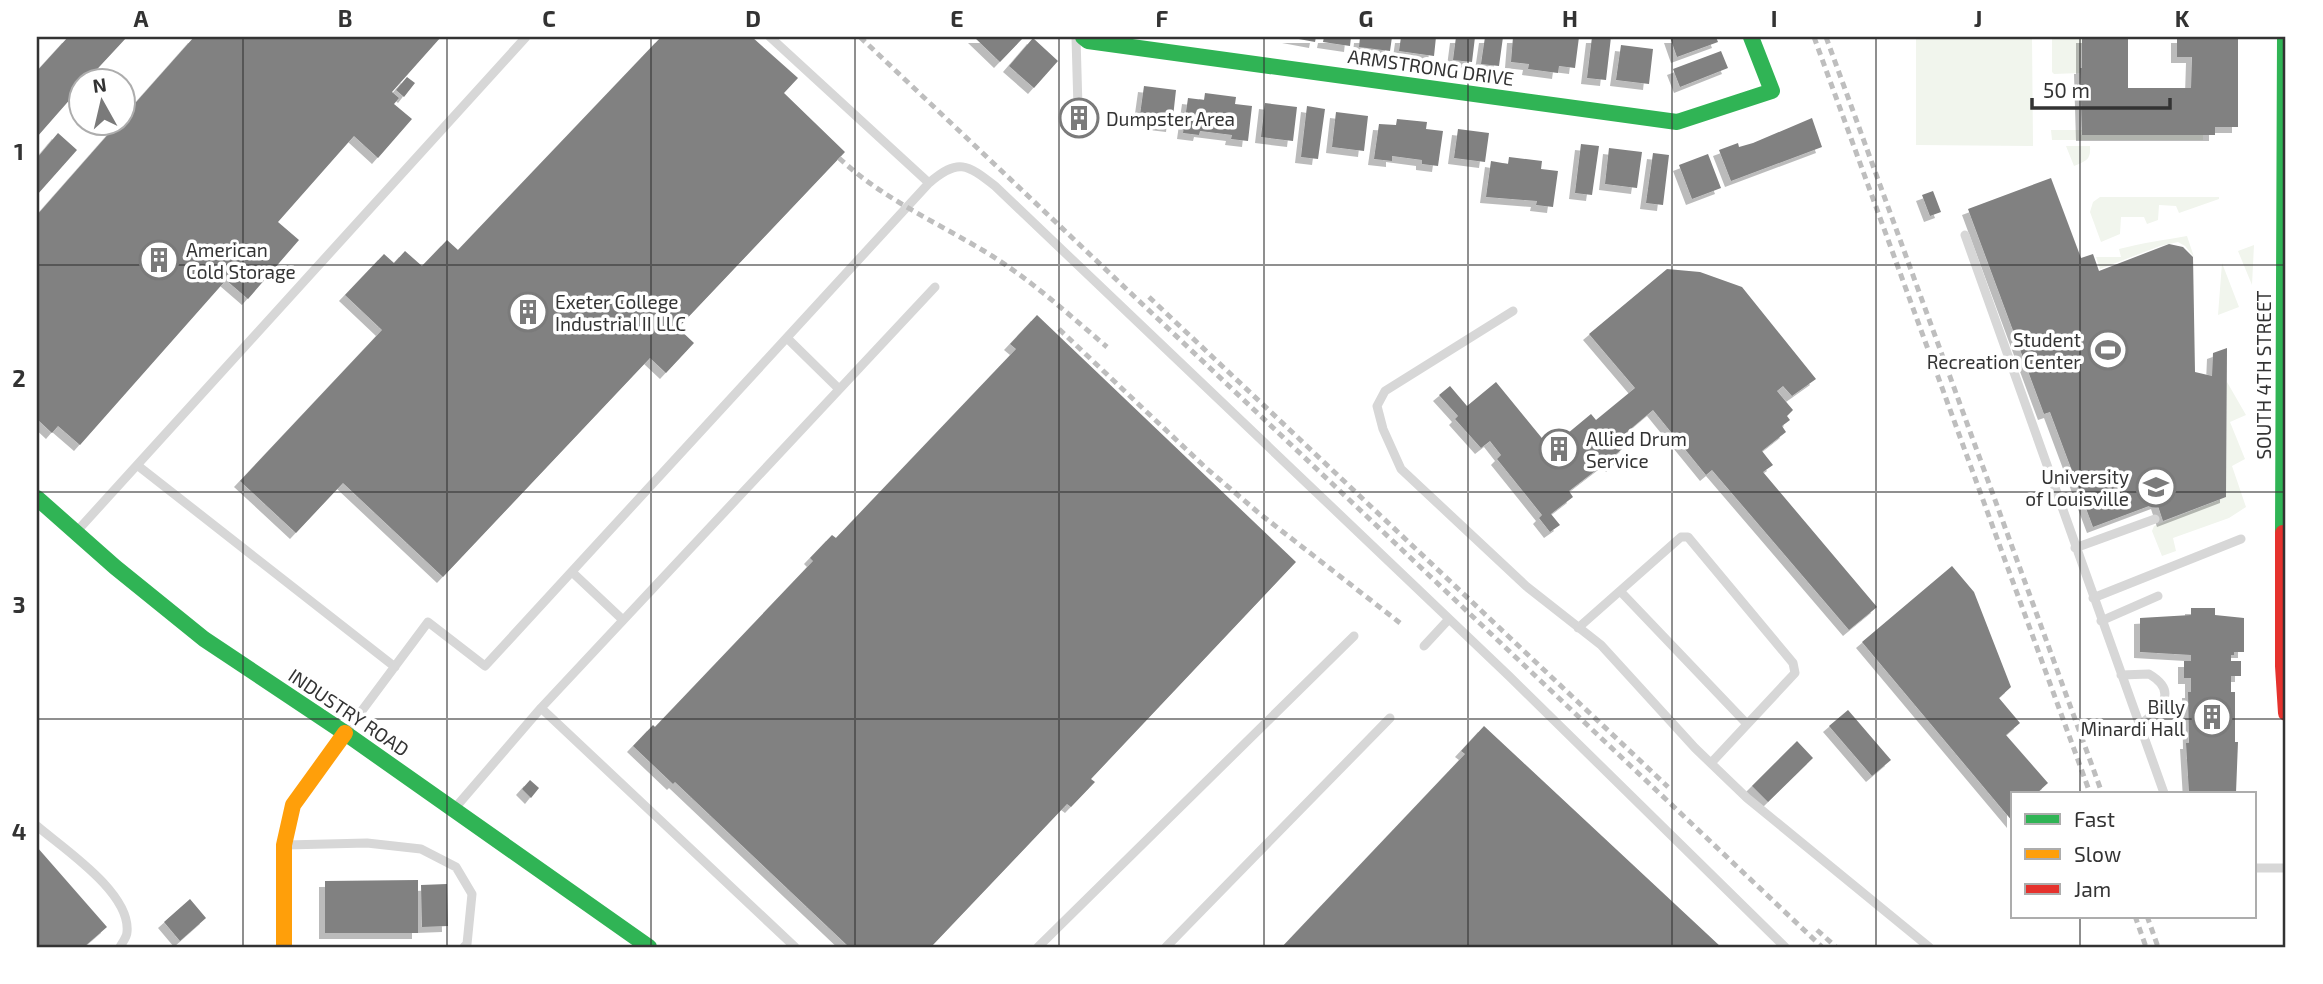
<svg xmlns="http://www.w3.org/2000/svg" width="2323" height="984" font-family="'Exo 2',sans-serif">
<defs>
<filter id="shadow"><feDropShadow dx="-6" dy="6" stdDeviation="0" flood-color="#0004"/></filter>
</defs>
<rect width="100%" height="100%" fill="#fff"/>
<!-- green -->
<path fill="#f1f5ed" d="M1916,37H2032L2033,146L1916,145Z
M2052,37H2082L2080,73L2054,74L2052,72Z
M2051,130H2082V135H2203V140H2052Z
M2066,146H2090C2091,160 2086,161 2074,166Z
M2100,197H2219V199L2179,213L2176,206L2159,205L2158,220L2147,224L2144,217H2121L2120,234L2101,242L2090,212L2093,202Z
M2187,236L2194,257L2185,246L2178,242L2160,246L2100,269L2096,257H2121L2119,249C2142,243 2164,240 2187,236Z
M2254,245L2252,285L2238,251Z
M2222,263L2239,307L2218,315Z
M2227,382L2246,415L2230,422L2245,459L2232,466L2246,507L2229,518L2173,538L2176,551L2162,556L2152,531L2154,526L2226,497Z"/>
<!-- building -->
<path fill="#818181" filter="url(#shadow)" d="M68,37H127L87,80H80V88L37,137V71Z
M194,37H441L392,92L399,98L394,104L412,119L378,158L354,136L278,222L299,240L248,299L226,280L80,445L58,426L52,433L37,419V215L119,122H122V118Z
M661,37H752L798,78L784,93L845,152L678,328L694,343L666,373L650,358L443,577L343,483L296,533L240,481L382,330L345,295L384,254L394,263L405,251L422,266L447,240L458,250Z
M974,37H1024L1000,62Z
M1288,37H1316L1315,42Z
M1324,37H1351L1350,46L1323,42Z
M1360,37H1392L1390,51L1359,47Z
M1401,37H1436L1434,56L1399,51Z
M1456,37H1475L1472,62L1453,60Z
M1485,37H1503L1499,66L1481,64Z
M1513,37H1579L1575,68L1559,66L1558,73L1528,69L1529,64L1511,62Z
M1592,37H1611L1606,80L1587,78Z
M1670,37H1716L1718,42L1677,57Z
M2082,37H2128V88H2191L2192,57H2177V37H2238V127H2215V135H2082L2080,68H2082Z
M1033,38L1058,61L1034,88L1009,66Z
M1621,45L1653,49L1649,84L1616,80Z
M1721,51L1728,68L1680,87L1673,69Z
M407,77L415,83L404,97L396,90Z
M1144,86L1176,90L1172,126L1139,122Z
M1205,93L1236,97L1235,104L1252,106L1248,141L1231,139L1232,135L1200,131L1199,135L1183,133L1188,98L1204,100Z
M1265,103L1297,107L1293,141L1261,137Z
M1307,106L1325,109L1318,159L1301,157Z
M1336,112L1368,116L1364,151L1332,147Z
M1067,114H1090V121L1067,122Z
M1812,118L1822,147L1731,181L1719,150L1738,143L1739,147L1753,143Z
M1397,119L1427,122L1426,129L1443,131L1438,166L1422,164V160L1392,156V161L1374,159L1379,124L1396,125Z
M1458,129L1489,133L1485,162L1454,158Z
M58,133L77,150L37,195V158Z
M1581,144L1599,146L1592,195L1575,193Z
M1609,148L1642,152L1637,188L1605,184Z
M1653,153L1669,155L1663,205L1646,203Z
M1708,154L1721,188L1692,199L1679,165Z
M1509,157L1542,161L1541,169L1558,171L1553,207L1536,205L1537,201L1486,197L1491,161L1508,164Z
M2051,178L2081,258L2093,254L2099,271L2169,244L2183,247L2193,257L2195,372L2212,376L2213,353L2227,348L2226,497L2163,521L2157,503L2093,527L2050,412L2044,414L1968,209Z
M1933,191L1941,212L1930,216L1922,195Z
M1667,269L1700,272L1742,287L1816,379L1792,396L1783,386L1777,391L1793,410L1787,416L1790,420L1782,426L1786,432L1762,451L1773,465L1763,472L1877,607L1849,630L1712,470L1706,475L1653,410L1620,438L1626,446L1616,454L1620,459L1612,466L1608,461L1569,491L1573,497L1551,514L1560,525L1550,532L1539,518L1542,515L1497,459L1501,455L1490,441L1481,448L1455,419L1458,416L1439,395L1450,386L1467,406L1496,382L1550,448L1591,414L1596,420L1635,388L1589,334Z
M1037,315L1296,562L1091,779L1095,782L1071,807L1067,804L931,947H849L675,782L673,784L633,746L653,725L655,727L813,561L810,558L832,535L836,538L1016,349L1010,344Z
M1952,566L1974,592L2011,687L1999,698L2020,723L2006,735L2048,783L2037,793H2013V822L1862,642Z
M2191,608H2215V615L2244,618V652H2234V655H2231V661H2241V676H2231V692H2235V742H2238L2236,793H2189L2186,743H2189L2188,692H2191V678H2184V661H2191V655L2140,652V618L2191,615Z
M1848,710L1891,760L1872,776L1829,726Z
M1484,726L1721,947H1282L1465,754L1461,751Z
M1797,741L1813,758L1768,802L1752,786Z
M530,780L539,788L531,798L522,789Z
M37,847L107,927L84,947H37Z
M418,880V933H325V881Z
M447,884L448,926L422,927L421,885Z
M190,899L206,918L180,941L164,922Z"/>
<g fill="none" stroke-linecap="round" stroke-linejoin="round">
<!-- lane -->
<path stroke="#d7d7d7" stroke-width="9" d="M1076,37L1078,108
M929,183C958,158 967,164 995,186L1509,676L1785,947
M1965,235L2164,793
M1513,311L1385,391L1377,406L1383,429L1401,469L1526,586L1601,645L1695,748L1747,798L1929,947
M787,338L839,389
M137,465L395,667
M78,530L526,37
M2075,548L2155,519
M572,572L623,620
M1620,591L1747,724
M2093,598L2241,539
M2101,621L2158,596
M1578,628L1681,537H1688L1793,663L1795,673L1711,763
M1424,646L1449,619
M2121,675L2149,674C2181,693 2158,710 2139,726
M541,708L935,287
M346,732L428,622L485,666L929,183L770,37
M455,808L541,708L795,947
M37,826C64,849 131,893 127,932C127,937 122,943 120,947
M286,845L367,843L421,849L456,867L472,894L467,944L464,947
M2255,868H2286
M1038,947L1354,636
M1166,947L1390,718"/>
<!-- fast -->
<path stroke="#30b455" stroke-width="16" d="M1083,37L1088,41L1677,122L1772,91L1751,37
M37,498L115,567L204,639L345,733L649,947
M2283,533L2285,37"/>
<!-- slow -->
<path stroke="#ff9f0a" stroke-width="16" d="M284,947V845L293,805L345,733"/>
<!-- jam -->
<path stroke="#e5322d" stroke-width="16" d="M2283,533V666L2286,713"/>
<!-- rail -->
<path stroke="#bebebe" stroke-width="5" stroke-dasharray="7 5" stroke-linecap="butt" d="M860,37L1822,947
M1814,37L2090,793
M1826,37L2102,793
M839,158C882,198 934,221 984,251C1029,278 1067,313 1107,347
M1149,297L1668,787
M1059,329L1206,468L1260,514L1400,623
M2135,916L2146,947
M2147,916L2158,947
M1817,930L1836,947"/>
</g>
<!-- grid -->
<path fill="none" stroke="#333" stroke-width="2" stroke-opacity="0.55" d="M243,37V947M447,37V947M651,37V947M855,37V947M1059,37V947M1264,37V947M1468,37V947M1672,37V947M1876,37V947M2080,37V793M37,265H2286M37,492H2286M37,719H2286M2080,916V947"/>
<!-- icons -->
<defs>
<symbol id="building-ring" viewBox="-11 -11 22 22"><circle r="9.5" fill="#fff" stroke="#7a7a7a" stroke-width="1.5"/><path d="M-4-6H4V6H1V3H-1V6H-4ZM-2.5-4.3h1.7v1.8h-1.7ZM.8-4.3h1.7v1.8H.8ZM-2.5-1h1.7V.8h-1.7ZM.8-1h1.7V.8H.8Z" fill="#7a7a7a"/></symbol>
<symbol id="stadium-ring" viewBox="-11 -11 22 22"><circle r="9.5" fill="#fff" stroke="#7a7a7a" stroke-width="1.5"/><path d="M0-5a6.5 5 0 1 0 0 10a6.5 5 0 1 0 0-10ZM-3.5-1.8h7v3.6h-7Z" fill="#7a7a7a"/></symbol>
<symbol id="university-ring" viewBox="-11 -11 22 22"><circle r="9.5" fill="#fff" stroke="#7a7a7a" stroke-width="1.5"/><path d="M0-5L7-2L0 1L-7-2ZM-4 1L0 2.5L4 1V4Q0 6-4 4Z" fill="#7a7a7a"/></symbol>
</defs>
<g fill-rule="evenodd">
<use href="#building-ring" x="1057" y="96" width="44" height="44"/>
<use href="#building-ring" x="137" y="238" width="44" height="44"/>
<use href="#building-ring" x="506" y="290" width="44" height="44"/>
<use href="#stadium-ring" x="2086" y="328" width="44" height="44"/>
<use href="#building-ring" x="1537" y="427" width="44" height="44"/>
<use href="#university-ring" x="2134" y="465" width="44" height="44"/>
<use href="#building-ring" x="2190" y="695" width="44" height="44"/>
</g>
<g text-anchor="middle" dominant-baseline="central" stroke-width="7" stroke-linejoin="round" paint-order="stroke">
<!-- street labels -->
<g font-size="19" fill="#333" stroke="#fff">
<text transform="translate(1431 67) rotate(8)">ARMSTRONG DRIVE</text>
<text transform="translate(2263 375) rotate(-90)">SOUTH 4TH STREET</text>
<text transform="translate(349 712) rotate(34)">INDUSTRY ROAD</text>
</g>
<!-- poi labels -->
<g font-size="19" fill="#333" stroke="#fff" text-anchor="start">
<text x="1106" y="118">Dumpster Area</text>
<text x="186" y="249">American<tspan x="186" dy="22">Cold Storage</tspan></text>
<text x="555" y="301">Exeter College<tspan x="555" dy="22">Industrial II LLC</tspan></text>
<text x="2081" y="339" text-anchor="end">Student<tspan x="2081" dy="22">Recreation Center</tspan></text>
<text x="1586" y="438">Allied Drum<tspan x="1586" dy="22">Service</tspan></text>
<text x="2129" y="476" text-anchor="end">University<tspan x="2129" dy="22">of Louisville</tspan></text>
<text x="2185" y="706" text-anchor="end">Billy<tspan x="2185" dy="22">Minardi Hall</tspan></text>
</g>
</g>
<!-- border -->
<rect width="2323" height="984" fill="none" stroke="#ffffff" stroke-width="77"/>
<!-- legend -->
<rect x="2011" y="792" width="245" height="126" fill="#ffffff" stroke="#adadad" stroke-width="2"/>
<rect x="2025" y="814" width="35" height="10" fill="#30b455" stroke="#adadad" stroke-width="2"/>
<text x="2074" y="827" font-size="21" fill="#333333">Fast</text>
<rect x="2025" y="849" width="35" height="10" fill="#ff9f0a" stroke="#adadad" stroke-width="2"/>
<text x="2074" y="862" font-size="21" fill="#333333">Slow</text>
<rect x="2025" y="884" width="35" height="10" fill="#e5322d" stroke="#adadad" stroke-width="2"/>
<text x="2074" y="897" font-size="21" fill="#333333">Jam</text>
<!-- north arrow -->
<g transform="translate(102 102) rotate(352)"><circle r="33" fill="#ffffff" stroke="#adadad" stroke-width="2"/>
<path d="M0-5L12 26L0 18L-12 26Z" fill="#7a7a7a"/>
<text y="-10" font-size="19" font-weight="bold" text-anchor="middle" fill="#333333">N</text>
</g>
<!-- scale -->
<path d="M2032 98v10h138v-10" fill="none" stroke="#333333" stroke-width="3.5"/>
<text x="2043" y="98" font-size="21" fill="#333333" stroke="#ffffff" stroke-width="5" paint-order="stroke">50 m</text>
<rect x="38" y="38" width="2246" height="908" fill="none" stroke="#333" stroke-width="2.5"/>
<g font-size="23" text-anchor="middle" font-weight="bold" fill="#333">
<text x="141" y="27">A</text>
<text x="345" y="27">B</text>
<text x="549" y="27">C</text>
<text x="753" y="27">D</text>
<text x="957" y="27">E</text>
<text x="1162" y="27">F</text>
<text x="1366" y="27">G</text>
<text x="1570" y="27">H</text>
<text x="1774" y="27">I</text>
<text x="1978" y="27">J</text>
<text x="2182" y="27">K</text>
<text x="19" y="160">1</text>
<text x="19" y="387">2</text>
<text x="19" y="613">3</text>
<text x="19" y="840">4</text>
</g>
</svg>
